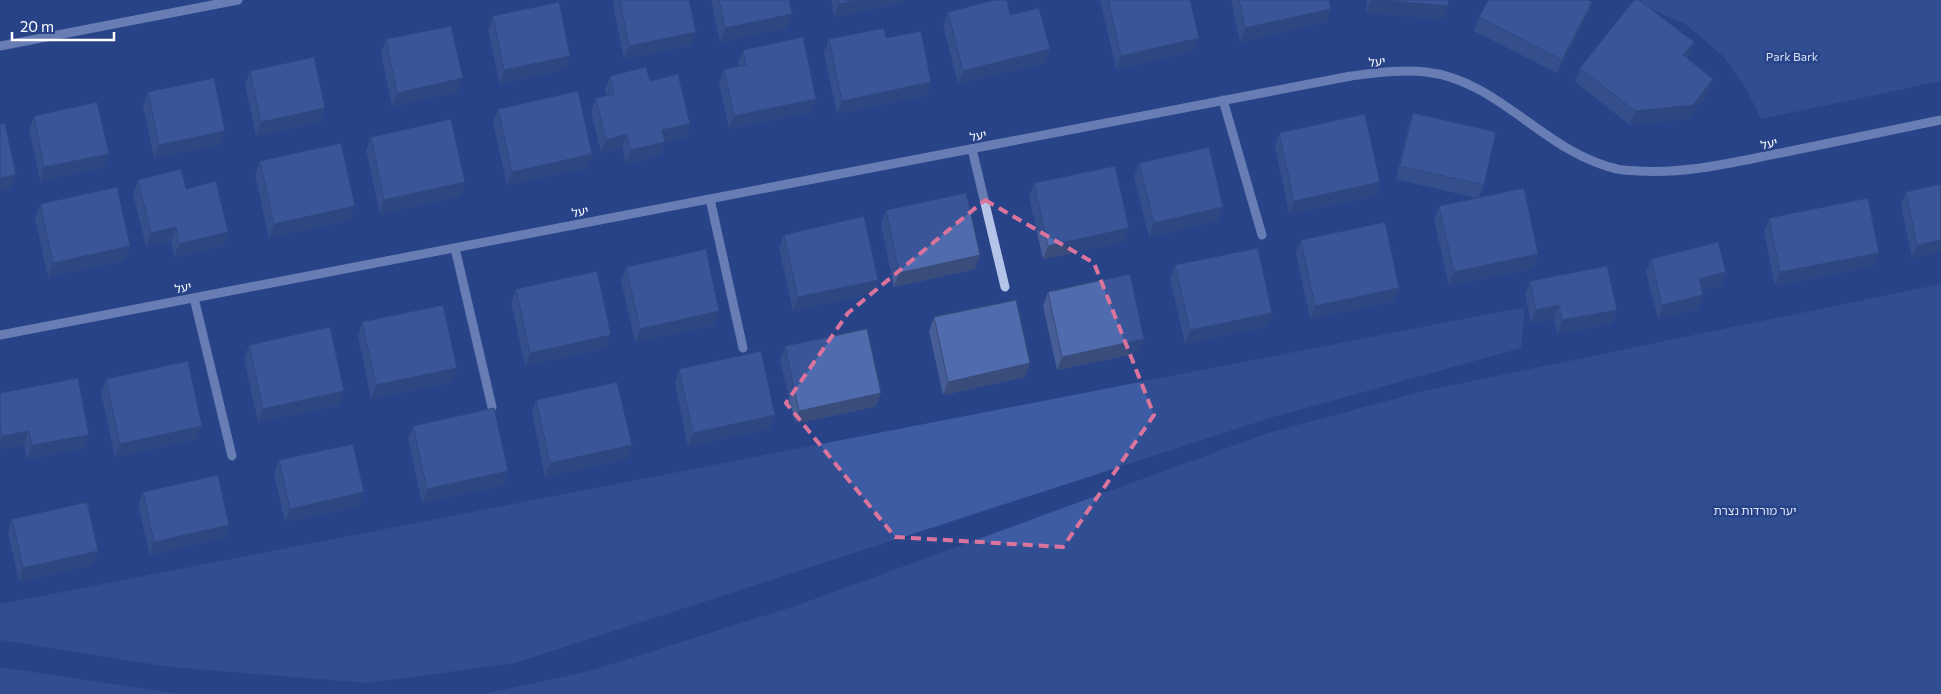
<svg xmlns="http://www.w3.org/2000/svg" width="1941" height="694" font-family="Commissioner,'Noto Sans Hebrew',sans-serif">
<rect width="100%" height="100%" fill="#284387"/>
<!-- green -->
<path fill="#3d5ca3" d="M1641,0H1941V81L1761,119L1746,88L1722,55L1685,24L1640,4Z
M1941,284V694H484L590,671L798,605L1268,433L1424,391Z
M1525,307L1521,348L1270,418L515,663L368,683L170,667L0,640V604Z
M0,667L172,693L182,694H0Z"/>
<g fill="none" stroke-linecap="round" stroke-linejoin="round">
<!-- minor -->
<path stroke="#b4c4e8" stroke-width="9" d="M0,46L238,0
M1223,100L1262,235
M972,149L1005,287
M710,199L743,348
M455,248L492,407
M194,298L232,456
M0,335L1351,76C1375,73 1401,69 1426,72C1499,80 1545,153 1617,169C1624,171 1632,170 1639,171C1688,174 1734,162 1781,153C1835,142 1888,131 1941,120"/>
</g>
<!-- wall -->
<path fill="#465d96" d="M615,0H689L696,32L691,45L624,59L613,5Z
M711,0H789L792,14L787,28L720,42Z
M831,0H902L901,3L834,17Z
M1100,0H1190L1199,38L1194,51L1116,69Z
M1231,0H1329L1326,22L1240,42Z
M1367,0H1449L1448,6L1443,19L1366,13Z
M1592,2L1587,16L1557,73L1474,31L1479,17Z
M948,12L1010,15L1050,49L1045,63L958,84L943,25Z
M493,16L566,69L500,84L488,30Z
M886,38L926,95L837,114L824,53L829,39Z
M386,39L458,92L392,106L381,53Z
M1694,42L1689,56L1687,58L1708,93L1688,119L1630,125L1575,82L1580,68Z
M743,50L816,99L811,112L729,129L719,83L724,69L738,67V64Z
M250,71L320,122L256,136L245,84Z
M610,76L650,81L690,124L686,137L665,142L660,155L626,164L622,148L601,153L591,112L596,98L607,96L605,90Z
M148,92L220,145L154,158L143,106Z
M498,109L592,154L587,168L507,185L493,123Z
M1413,113L1484,185L1479,197L1538,254L1533,268L1449,286L1434,219L1439,206L1476,198L1396,179L1408,127Z
M34,116L104,167L40,181L29,129Z
M1279,133L1380,182L1375,196L1289,214L1275,146Z
M371,137L460,196L380,214L366,150Z
M260,161L355,206L350,220L269,238L255,175Z
M1139,163L1223,207L1218,220L1149,237L1134,177Z
M138,180L186,189L228,232L223,246L174,258L171,241L146,247L133,193Z
M1034,183L1124,242L1043,259L1029,197Z
M1941,184L1912,258L1901,205L1906,192Z
M40,204L125,260L48,277L35,218Z
M886,210L980,255L975,269L894,287L881,224Z
M1769,218L1879,253L1874,266L1775,286L1764,231Z
M784,235L878,280L873,293L793,311L779,248Z
M1301,240L1399,288L1394,301L1310,319L1296,253Z
M1651,259L1726,272L1721,286L1702,290L1703,295L1698,309L1658,319L1646,272Z
M1175,265L1267,326L1185,344L1170,279Z
M626,267L714,325L635,342L621,280Z
M1530,281L1612,323L1557,334L1554,319L1531,323L1525,294Z
M516,289L606,348L525,366L511,302Z
M1048,292L1144,339L1139,353L1057,370L1043,306Z
M934,317L1025,377L943,395L929,331Z
M362,322L452,382L371,399L358,336Z
M249,345L339,405L258,422L244,359Z
M785,346L876,406L795,424L780,360Z
M679,369L775,415L770,428L688,447L675,383Z
M106,379L202,426L197,439L115,457L101,393Z
M0,393L89,435L84,448L27,459L24,445L0,449Z
M536,400L632,445L627,459L545,477L532,413Z
M413,426L503,485L422,503L408,439Z
M279,460L359,506L285,522L274,474Z
M143,492L229,525L224,538L150,555L138,505Z
M12,519L98,551L93,565L19,582L8,532Z"/>
<!-- shaded-wall -->
<path fill="#394c7a" d="M857,0H902L901,3L834,17L839,4Z
M1371,0H1380L1448,6L1443,19L1366,13Z
M1592,2L1587,16L1557,73L1562,60Z
M1331,9L1326,22L1240,42L1245,28Z
M792,14L787,28L720,42L725,28Z
M696,32L691,45L624,59L629,46Z
M1199,38L1194,51L1116,69L1121,56Z
M1694,42L1689,56L1678,69L1683,55Z
M1050,49L1045,63L958,84L963,71Z
M570,56L566,69L500,84L504,70Z
M463,78L458,92L392,106L397,93Z
M1713,79L1708,93L1688,119L1630,125L1635,111Z
M931,82L926,95L837,114L842,101Z
M816,99L811,112L729,129L734,116Z
M325,108L320,122L256,136L261,122Z
M690,124L686,137L657,144L662,130Z
M225,131L220,145L154,158L159,145Z
M627,134L622,148L601,153L606,140Z
M665,142L660,155L626,164L631,150Z
M109,154L104,167L40,181L44,167Z
M592,154L587,168L507,185L512,172Z
M16,175L11,188L0,191V178Z
M465,182L460,196L380,214L384,200Z
M1380,182L1375,196L1289,214L1294,201Z
M355,206L350,220L269,238L274,224Z
M1223,207L1218,220L1149,237L1154,223Z
M176,227L171,241L146,247L151,233Z
M1129,228L1124,242L1043,259L1048,246Z
M228,232L223,246L174,258L179,244Z
M1941,240V252L1912,258L1917,245Z
M130,246L125,260L48,277L53,263Z
M1879,253L1874,266L1775,286L1780,272Z
M1538,254L1533,268L1449,286L1454,272Z
M980,255L975,269L894,287L899,273Z
M1726,272L1721,286L1694,292L1699,279Z
M878,280L873,293L793,311L798,297Z
M1399,288L1394,301L1310,319L1315,306Z
M1703,295L1698,309L1658,319L1662,305Z
M1559,305L1554,319L1531,323L1536,310Z
M1617,310L1612,323L1557,334L1562,320Z
M719,311L714,325L635,342L640,329Z
M1272,313L1267,326L1185,344L1190,330Z
M611,335L606,348L525,366L530,353Z
M1144,339L1139,353L1057,370L1062,357Z
M1030,363L1025,377L943,395L948,382Z
M457,368L452,382L371,399L376,385Z
M344,391L339,405L258,422L263,409Z
M881,393L876,406L795,424L799,411Z
M775,415L770,428L688,447L693,433Z
M202,426L197,439L115,457L120,444Z
M29,431L24,445L0,449V442L2,436Z
M89,435L84,448L27,459L32,445Z
M632,445L627,459L545,477L550,463Z
M508,471L503,485L422,503L427,489Z
M364,492L359,506L285,522L290,509Z
M229,525L224,538L150,555L154,542Z
M98,551L93,565L19,582L23,568Z"/>
<!-- building -->
<path fill="#516cae" stroke="#394c7a" d="M620,0H689L696,32L629,46Z
M719,0H789L792,14L725,28Z
M838,0H857L839,4Z
M994,0H1007L1010,15L1039,8L1050,49L963,71L948,12Z
M1108,0H1190L1199,38L1121,56Z
M1239,0H1329L1331,9L1245,28Z
M1380,0H1449L1448,6Z
M1488,0H1587L1592,2L1562,60L1479,17Z
M1634,0H1639L1694,42L1683,55L1713,79L1693,105L1635,111L1580,68Z
M559,2L570,56L504,70L493,16Z
M451,26L463,78L397,93L386,39Z
M884,28L886,38L921,31L931,82L842,101L829,39Z
M803,37L816,99L734,116L724,69L746,65L743,50Z
M314,57L325,108L261,122L250,71Z
M646,67L650,81L678,74L690,124L662,130L665,142L631,150L627,134L606,140L596,98L614,94L610,76Z
M214,78L225,131L159,145L148,92Z
M578,91L592,154L512,172L498,109Z
M97,102L109,154L44,167L34,116Z
M1413,113L1496,132L1484,185L1400,166Z
M1365,114L1380,182L1294,201L1279,133Z
M451,119L465,182L384,200L371,137Z
M5,123L16,175L0,178V124Z
M341,143L355,206L274,224L260,161Z
M1209,147L1223,207L1154,223L1139,163Z
M1115,166L1129,228L1048,246L1034,183Z
M181,169L186,189L216,181L228,232L179,244L176,227L151,233L138,180Z
M1941,184V240L1917,245L1906,192Z
M117,187L130,246L53,263L40,204Z
M1524,188L1538,254L1454,272L1439,206Z
M966,193L980,255L899,273L886,210Z
M1868,198L1879,253L1780,272L1769,218Z
M864,216L878,280L798,297L784,235Z
M1385,222L1399,288L1315,306L1301,240Z
M1718,242L1726,272L1699,279L1703,295L1662,305L1651,259Z
M1258,248L1272,313L1190,330L1175,265Z
M706,249L719,311L640,329L626,267Z
M1607,266L1617,310L1562,320L1559,305L1536,310L1530,281Z
M597,271L611,335L530,353L516,289Z
M1130,274L1144,339L1062,357L1048,292Z
M1016,300L1030,363L948,382L934,317Z
M443,305L457,368L376,385L362,322Z
M330,327L344,391L263,409L249,345Z
M867,329L881,393L799,411L785,346Z
M761,351L775,415L693,433L679,369Z
M188,361L202,426L120,444L106,379Z
M78,378L89,435L32,445L29,431L2,436L0,426V393Z
M617,382L632,445L550,463L536,400Z
M494,408L508,471L427,489L413,426Z
M353,444L364,492L290,509L279,460Z
M218,475L229,525L154,542L143,492Z
M87,502L98,551L23,568L12,519Z"/>
<!-- marked area -->
<path d="M0 0H1941V694H0ZM985,200L1094,263L1154,415L1063,547L895,537L786,403L848,313Z" fill="#284387" fill-opacity=".55" fill-rule="evenodd"/>
<path fill="none" stroke="#da749d" stroke-width="4" stroke-dasharray="10 6" stroke-linejoin="round" d="M985,200L1094,263L1154,415L1063,547L895,537L786,403L848,313Z"/>
<g text-anchor="middle" dominant-baseline="central" stroke-width="5" stroke-linejoin="round" paint-order="stroke">
<!-- park labels -->
<g font-size="12" fill="#d8e1f6" stroke="#284387">
<text x="1792" y="56">Park Bark</text>
<text x="1755" y="510">יער מורדות נצרת</text>
</g>
<!-- street labels -->
<g font-size="12" fill="#fff" stroke="#284387">
<text transform="translate(1377 61) rotate(-5)">יעל</text>
<text transform="translate(978 135) rotate(-11)">יעל</text>
<text transform="translate(1769 143) rotate(-12)">יעל</text>
<text transform="translate(580 211) rotate(-11)">יעל</text>
<text transform="translate(183 287) rotate(-11)">יעל</text>
</g>
</g>
<!-- scale -->
<path d="M12 32v8h102v-8" fill="none" stroke="#ffffff" stroke-width="2.5"/>
<text x="20" y="32" font-size="15" fill="#ffffff" stroke="#284387" stroke-width="4" paint-order="stroke">20 m</text>
</svg>
